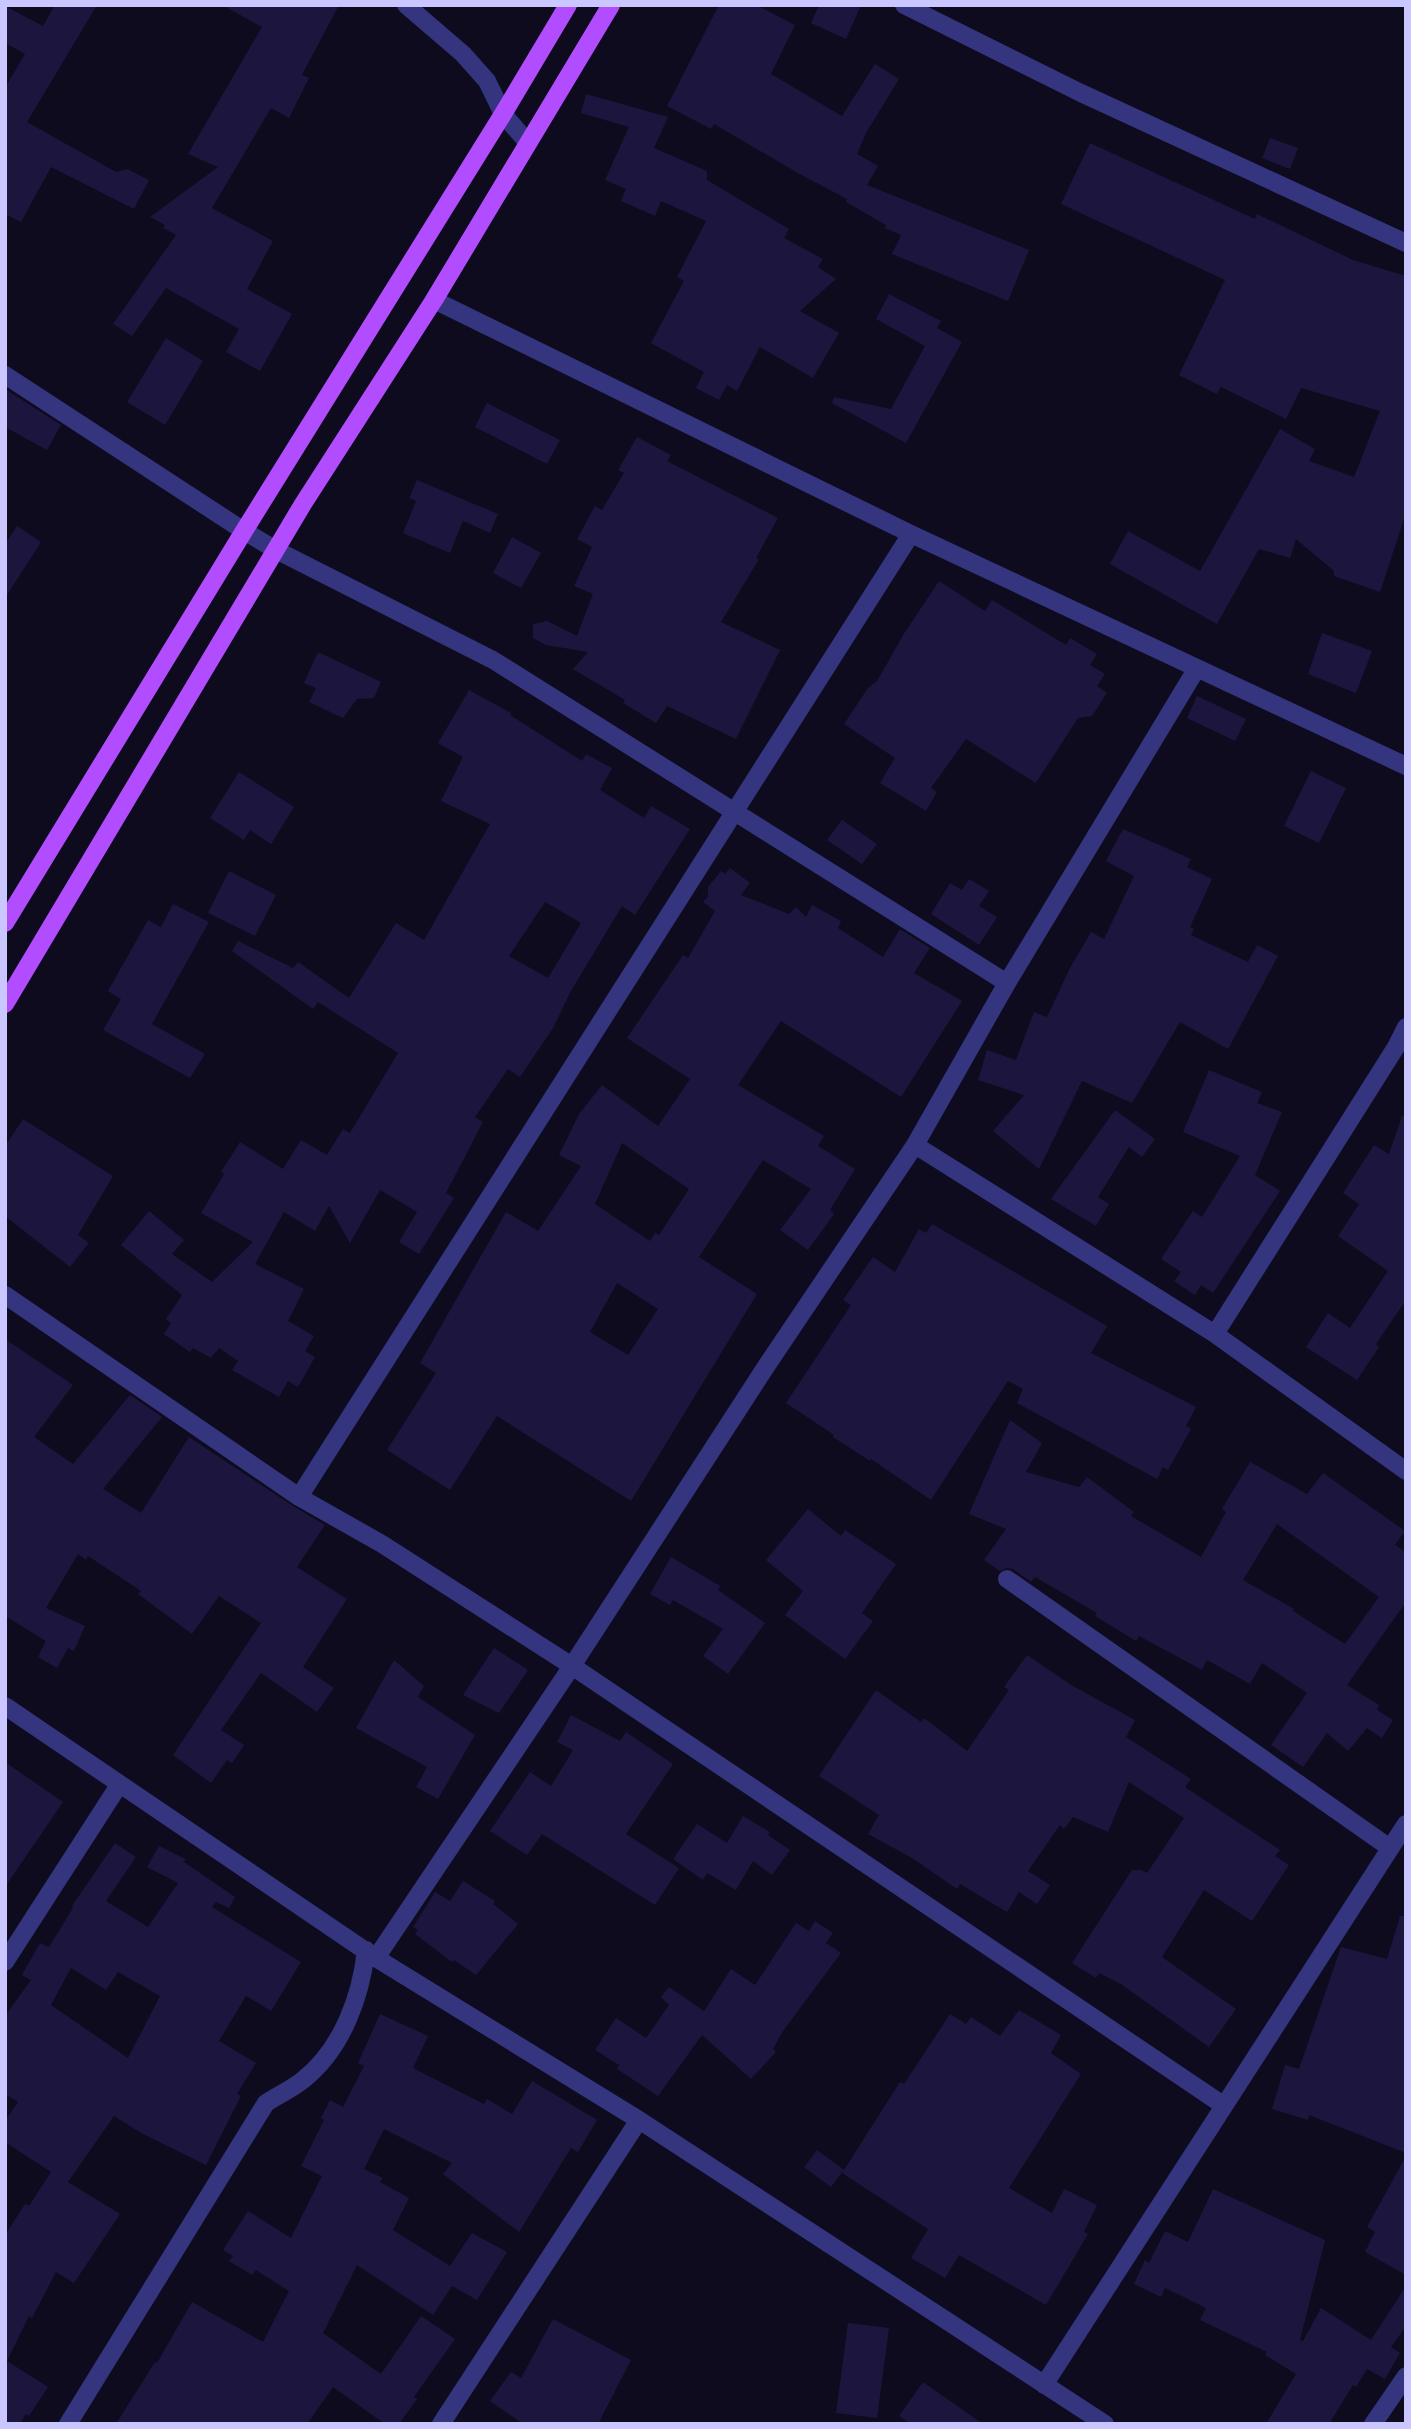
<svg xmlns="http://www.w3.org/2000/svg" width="1411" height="2429" font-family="Helvetica,sans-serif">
<rect width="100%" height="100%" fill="#0d0b1d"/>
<!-- building -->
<path fill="#1c163e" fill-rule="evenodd" d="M55,5H97L27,122L116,172L127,169L149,180L134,209L51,167L21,222L5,214V88L25,54L5,43V6L43,26Z
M222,5H339L302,75L309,78L289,118L271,108L212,208L273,241L247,289L292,314L260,371L226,352L239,329L166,288L132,336L113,324L176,235L163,228L165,225L150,217L218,167L188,154L262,27Z
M719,5H756L795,25L771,74L842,116L875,64L899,79L866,133L857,154L878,166L867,185L1029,250L1008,301L892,254L901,235L885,228L886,225L846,202L847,199L798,173L714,124L711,129L667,106Z
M819,5H861L846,39L811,23Z
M586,94L668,117L654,148L707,171V180L789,229L784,238L823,259L818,267L836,279L800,311L839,333L813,378L760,347L737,391L727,385L719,400L696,388L704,372L651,343L684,281L677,277L706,221L661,201L655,216L621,201L626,189L605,180L629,127L581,113Z
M1270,138L1298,148L1290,169L1262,158Z
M1090,143L1255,219L1257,214L1353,260L1406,276V513L1380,592L1334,576V571L1296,539L1290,558L1259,549L1217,624L1110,564L1128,531L1200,571L1280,429L1315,449L1309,461L1354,477L1380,411L1301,388L1286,419L1221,387L1217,394L1179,375L1225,280L1061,204Z
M889,294L941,321L937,328L962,342L906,443L832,403L834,397L891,409L925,346L876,319Z
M166,338L203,361L165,425L127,402Z
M5,389L61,425L47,450L5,427Z
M487,403L560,440L547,464L475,427Z
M637,437L671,455L667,461L778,518L756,558L759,559L721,622L780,650L736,739L667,706L656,723L623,703L625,700L573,669L588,652L546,645L533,638V624L547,621L577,636L593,594L574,586L592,547L577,539L595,506L602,510L624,473L618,470Z
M417,480L498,514L490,533L463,521L450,553L403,533L416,501L409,498Z
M17,526L41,542L5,598V544Z
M512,537L541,553L521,588L493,573Z
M939,581L985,611L992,600L1066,645L1070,638L1097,654L1090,665L1105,674L1097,686L1107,693L1092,716L1078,718L1036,783L966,739L931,788L937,792L926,811L880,783L895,758L844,724L868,688L877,681L905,632Z
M1322,633L1372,651L1356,693L1308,674Z
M318,652L381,682L374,698L357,699L343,718L309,702L316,688L304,683Z
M469,690L511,713L510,715L582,761L586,754L612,768L600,790L608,795L644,818L651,806L690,829L635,915L622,906L571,991L553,1028L520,1077L508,1069L475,1117L483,1122L446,1193L454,1198L419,1254L399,1242L417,1212L380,1190L350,1243L329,1206L315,1231L284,1212L255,1264L304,1289L288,1321L314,1336L305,1351L315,1357L298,1387L288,1381L279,1397L232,1370L238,1361L219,1348L211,1358L193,1348L190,1352L164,1334L171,1323L166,1319L182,1295L121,1245L149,1211L184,1240L172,1254L212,1282L253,1242L201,1213L224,1174L221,1172L240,1142L283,1169L301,1140L327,1155L343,1129L350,1133L398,1053L318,1002L313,1009L232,951L238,941L293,968L298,962L349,998L396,923L424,940L490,824L441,801L463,757L438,743ZM545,902L581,923L548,978L509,956Z
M1197,696L1246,719L1235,741L1187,718Z
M1311,771L1346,788L1319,843L1284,826Z
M239,772L294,807L271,844L250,830L244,840L210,818Z
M842,820L877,844L862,864L827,840Z
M1123,829L1191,859L1187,867L1212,879L1190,927L1194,929L1191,935L1248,962L1257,945L1278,956L1228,1049L1180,1022L1132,1103L1082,1081L1039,1169L993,1131L1024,1095L978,1080L987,1050L1016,1060L1034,1012L1047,1017L1070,968L1091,932L1104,939L1134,876L1106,861Z
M730,868L750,883L741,895L789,914L796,907L806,917L812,905L841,921L838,928L883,957L900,929L930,948L914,973L962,1001L901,1097L781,1021L738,1085L824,1136L818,1146L855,1169L830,1210L834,1214L808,1250L780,1230L811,1189L763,1160L699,1257L757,1294L631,1501L497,1416L450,1490L387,1450L436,1373L420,1363L506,1212L538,1231L581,1166L559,1155L579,1114L602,1085L658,1126L690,1079L627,1038L683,955L688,958L715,911L703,902L708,896V887L721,871L725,874ZM622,1143L689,1189L659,1235L655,1233L650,1241L595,1204ZM617,1283L658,1309L628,1355L590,1332Z
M229,871L276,895L255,936L208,913Z
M969,879L989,891L979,906L997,917L979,945L931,914L950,883L962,890Z
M173,904L209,922L152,1024L205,1054L190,1078L103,1030L121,999L108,991L148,920L161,927Z
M1209,1070L1262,1092L1257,1103L1282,1112L1255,1175L1280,1191L1213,1293L1201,1285L1195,1295L1174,1281L1181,1272L1161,1259L1193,1211L1202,1217L1240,1156L1183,1132Z
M1115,1110L1155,1139L1142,1157L1129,1147L1098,1197L1109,1204L1096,1226L1051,1199Z
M1402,1116H1406V1300L1376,1344L1379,1347L1357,1380L1306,1347L1328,1313L1350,1328L1388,1271L1338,1236L1359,1204L1343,1193L1374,1145L1389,1154Z
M23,1119L113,1176L78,1235L89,1243L70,1267L5,1216V1146Z
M932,1224L1107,1326L1091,1353L1196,1407L1186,1426L1191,1429L1168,1470L1163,1467L1157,1479L1017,1403L1023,1389L1008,1381L931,1500L871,1459L870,1461L833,1437L834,1435L786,1403L851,1305L843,1300L873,1257L895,1272L919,1229L926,1233Z
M5,1339L73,1385L34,1437L73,1464L130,1395L162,1417L103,1489L141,1513L189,1437L293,1506L325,1525L297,1567L347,1599L303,1667L334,1688L317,1712L261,1673L221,1730L244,1745L232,1763L227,1760L211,1783L173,1755L261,1623L219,1596L192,1634L138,1594L141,1591L88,1556L86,1560L78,1554L46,1608L85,1626L74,1651L68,1648L57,1668L38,1657L46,1641L5,1616Z
M1010,1420L1042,1443L1026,1472L1079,1487L1087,1477L1134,1512L1131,1516L1201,1557L1226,1512L1222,1509L1250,1462L1307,1494L1323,1473L1405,1531L1395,1545L1406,1552V1602L1347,1685L1379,1705L1377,1710L1393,1720L1382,1738L1367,1728L1348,1751L1327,1733L1303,1767L1271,1745L1307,1693L1262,1663L1250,1684L1207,1660L1202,1670L1139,1636L1136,1641L1095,1616L1097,1613L1035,1577L1031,1582L1013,1569L1007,1568L1000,1571L984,1560L1006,1529L969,1514ZM1277,1524L1379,1597L1345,1644L1293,1611L1294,1609L1243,1580Z
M808,1509L841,1536L845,1530L896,1564L862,1613L873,1621L845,1659L785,1615L803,1591L766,1560Z
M671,1557L720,1586L718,1590L765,1623L728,1674L703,1656L723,1629L673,1600L670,1605L650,1594Z
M494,1648L528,1670L499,1713L463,1695Z
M1027,1655L1071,1685L1135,1720L1126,1737L1191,1779L1185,1787L1280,1850L1275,1856L1289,1865L1252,1921L1204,1890L1162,1957L1236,2009L1209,2047L1121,1984L1099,1973L1096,1978L1072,1963L1132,1870H1141L1147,1873L1184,1818L1129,1782L1108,1832L1073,1817L1064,1829L1060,1825L1028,1871L1050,1885L1037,1904L1019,1892L1007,1912L960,1884L957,1889L912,1858L868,1834L879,1815L819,1776L876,1690L921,1722L924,1718L967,1751L1009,1690L1004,1687Z
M394,1660L424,1686L418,1697L475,1735L438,1799L416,1787L427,1767L356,1728Z
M571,1715L620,1741L626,1732L673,1764L626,1834L679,1868L655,1905L542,1834L527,1855L490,1831L530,1772L551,1786L573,1750L557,1742Z
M5,1762L63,1802L5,1887Z
M743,1816L770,1832L768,1835L790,1850L772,1875L753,1861L736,1890L707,1873L703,1880L673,1859L697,1824L727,1843Z
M115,1843L136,1857L106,1901L148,1927L178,1883L147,1867L159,1846L185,1859L184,1862L235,1897L229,1908L216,1902L212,1907L301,1962L271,2011L246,1996L219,2041L256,2063L237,2094L241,2096L206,2165L141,2133L114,2116L68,2182L120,2214L74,2283L56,2272L32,2318L29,2316L7,2361L48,2387L29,2416L26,2414L20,2424H5V2235L25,2204L29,2206L51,2172L5,2142V2121L18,2102L5,2094V2016L31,1980L22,1975L40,1943L49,1947L73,1908L72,1906ZM71,1968L106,1990L118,1972L160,1996L128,2058L51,2005Z
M463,1881L495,1901L493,1904L518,1924L476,1975L454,1960L452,1962L415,1934L418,1930L413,1927L435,1892L450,1901Z
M1400,1916H1406V2153L1309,2115L1308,2120L1272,2109L1285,2065L1299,2069L1341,1947L1387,1959Z
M815,1921L833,1933L826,1943L841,1953L783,2031L773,2049L776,2052L751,2079L702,2035L658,2096L617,2069L619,2065L595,2050L616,2018L646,2038L669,2005L661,1997L669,1987L704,2011L731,1969L755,1985L796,1923L809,1931Z
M1019,2010L1061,2035L1051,2053L1081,2074L1009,2188L1052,2213L1064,2189L1097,2205L1084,2232L1088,2234L1046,2305L959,2255L945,2278L911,2258L928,2229L842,2173L900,2082L904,2084L950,2014L966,2024L971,2017L1000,2036Z
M380,2014L428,2036L413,2068L484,2104L487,2099L512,2114L532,2081L597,2120L578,2152L571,2148L519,2232L443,2174L452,2163L384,2129L364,2169L383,2178L380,2182L409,2198L393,2230L450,2266L472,2233L507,2252L477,2300L452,2286L433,2315L357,2265L323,2333L381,2374L421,2316L455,2339L414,2397L417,2399L399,2424H385L333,2387L307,2424H116L155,2362L157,2363L192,2302L263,2342L289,2291L256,2270L252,2275L229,2261L233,2256L223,2250L248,2211L291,2238L322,2176L301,2166L324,2120L321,2118L330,2100L343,2107L364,2066L358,2063Z
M817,2150L844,2170L831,2187L804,2167Z
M1406,2156V2275L1365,2252L1375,2232L1367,2227Z
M1213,2189L1325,2240L1300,2340L1303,2341L1321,2308L1371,2340L1406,2286V2326L1391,2347L1400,2353L1385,2379L1367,2369L1356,2387L1353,2385L1329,2424H1266L1296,2374L1265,2355L1267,2352L1200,2320L1206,2308L1165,2288L1161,2297L1134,2284L1145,2260L1149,2263L1165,2231L1188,2242Z
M553,2319L631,2360L598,2424H523L490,2401L511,2372L521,2378Z
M848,2323L889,2328L877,2418L836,2413Z
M923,2382L983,2424H911L899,2416Z"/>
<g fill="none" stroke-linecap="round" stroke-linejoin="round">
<!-- street -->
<path stroke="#34357e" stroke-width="18" d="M406,5L463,54L487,81L503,114L528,143
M904,5L1081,93L1406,243
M434,300L911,534L1406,766
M5,375L244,531L276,550L493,660L1007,983
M915,1145L1215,1334L1406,1471
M5,1295L299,1497L382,1544L572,1666L1223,2105
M1215,1334L1396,1047L1406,1027
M299,1497L911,534
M1007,1579L1390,1848
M5,1706L376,1958L639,2120L1105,2424
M376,1958L572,1666L767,1365L915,1145L1007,983L1197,668
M5,1962L119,1785
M1044,2385L1406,1824
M68,2424L266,2103C278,2095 292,2089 303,2080C342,2049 361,1997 366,1950
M441,2424L639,2120
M1373,2424L1406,2376"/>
<!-- primary -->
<path stroke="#b24dff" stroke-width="18" d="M5,923L244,531L503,114L568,5
M5,1004L303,504L434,300L611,5"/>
</g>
<!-- border -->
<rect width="1411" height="2429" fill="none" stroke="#cac6ff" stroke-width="14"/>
</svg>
